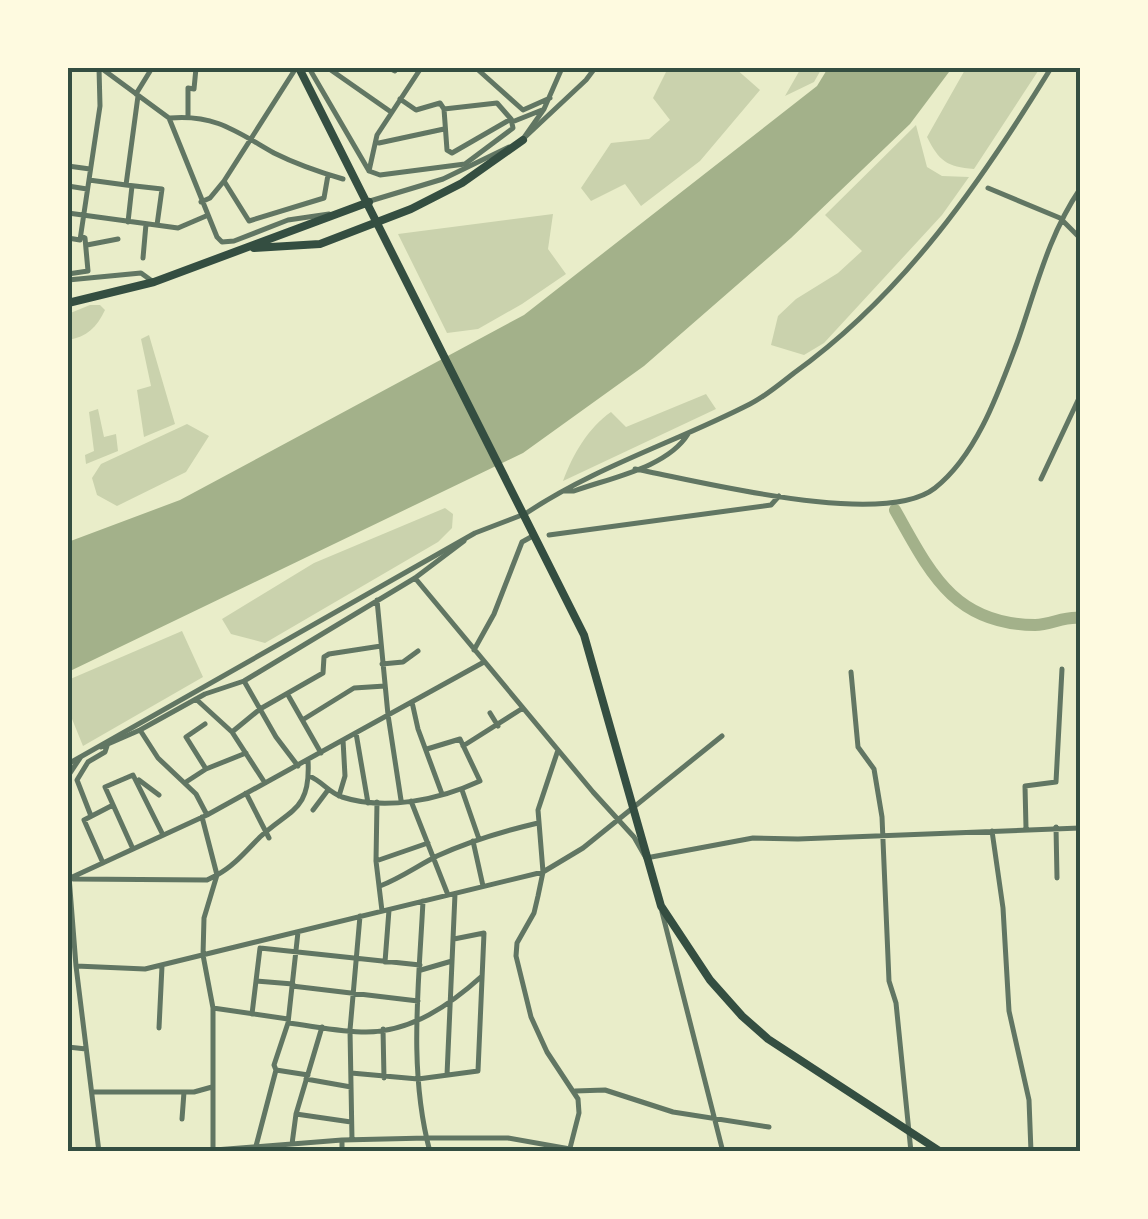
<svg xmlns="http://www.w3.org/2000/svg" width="1148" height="1219" font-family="'DejaVu Sans',sans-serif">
<rect width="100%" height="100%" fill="#e9edc9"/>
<!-- green -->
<path fill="#cad2ad" d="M668,68H735L760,90L700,161L641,206L625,184L591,201L581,188L611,143L649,139L670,120L653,98Z
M801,68H822L814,82L785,96Z
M966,68H1040L974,169C947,167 939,161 927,137Z
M916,125L927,167L942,176L969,177L942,215L824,343L804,355L771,345L778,316L796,299L838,273L862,251L825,215Z
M553,214L548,249L566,274L522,304L478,329L447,333L398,234Z
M90,305H100L105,310C97,327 87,337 68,340V314Z
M149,335L175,424L144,437L137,390L151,386L141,339Z
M706,394L716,409L563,481C573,454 588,428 611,412L626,427Z
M98,409L104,437L116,434L118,451L86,464L85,455L94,451L89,412Z
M187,424L209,436L186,472L117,506L97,495L92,478L101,464Z
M445,508L453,514L452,528L438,542L265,643L231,634L222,619L314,563Z
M182,631L203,677L83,746L68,709V680Z"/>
<!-- water -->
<path fill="#a3b18a" d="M828,68H952L910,124L791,238L644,366L523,453L68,672V542L180,500L524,315L817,86Z"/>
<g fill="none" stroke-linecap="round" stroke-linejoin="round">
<!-- river -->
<path stroke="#a3b18a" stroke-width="12" d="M895,510C930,572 953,624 1035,625C1051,625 1064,616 1080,618"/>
<!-- minor -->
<path stroke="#617663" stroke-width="5" d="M101,68L169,118L217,237L222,242L234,241L288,220L329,214
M309,68L369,171L380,175L465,164
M328,68L391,112
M389,68L395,71
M476,68L523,110L550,98
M136,94L152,68
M138,96L126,185L162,189L157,225
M400,99L416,110L440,103L444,109L447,150L452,153L511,119L513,128L465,164
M444,109L497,103L511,119
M188,116V88L194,89L196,68
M170,118C215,114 237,132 274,153C296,164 319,172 343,179
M512,122L542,110
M523,139L544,109L562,68
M379,143L444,129
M68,166L90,169
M369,171L377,135L421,68
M89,180L126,185
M224,181L249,221L324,198L328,175
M68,186L87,189
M988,188L1060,218L1080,238
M201,202L210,198L224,181L296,68
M68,213L178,228L206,216
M128,222L132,186
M68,238L80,240L100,106L99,68
M87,245L118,239
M143,258L146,224
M68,274V280L141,273L152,281
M68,274L88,271L85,238L81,236
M635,469C699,481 883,529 935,488C977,455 999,391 1017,343C1036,289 1048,236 1080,189
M1041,479L1080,396
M565,491H574C609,478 667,468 688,434
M525,514C595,467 676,442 750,404C766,396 780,384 794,373C904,294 981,182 1051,68
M549,535L771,505L779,496
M415,578L593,792L634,837L646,858L753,838L798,839L1080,828
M377,600L388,715L401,800
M474,650L494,614L522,542L531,537
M382,664L403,662L418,651
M851,672L858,747L874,769L882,817L889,981L896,1003L911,1152
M244,681L276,737L298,766
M288,695L321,753
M197,700L232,732L265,783
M412,702L418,729L442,794
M490,713L498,726
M304,719L354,688L385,686
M205,724L186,737L206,769
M140,730L158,758L196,794L207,815
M232,732L260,709L323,673L324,657L329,654L381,646
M356,733L368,803
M463,746L523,708
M101,747L140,730L205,694L244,681L415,578L464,541
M558,750L538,810L543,872L538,896L534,913L517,943L516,956L531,1017L547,1052L578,1099L579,1113L569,1152
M68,776L80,758
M309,776C322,781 328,792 342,797C385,811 439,800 480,781L460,739L427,749
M139,780L159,795
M186,782L206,769L246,753
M462,790L479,839
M246,793L269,838
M339,796L345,776L343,740
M411,801L448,895
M377,802L376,861L382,911
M313,810L328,790
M91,816L77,780L88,762L105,752L107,746
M202,817L217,875L204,918L203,955L213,1008V1149
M1056,827L1057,878
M1026,828L1025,786L1056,782L1062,669
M992,831L1003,908L1009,1011L1029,1100L1031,1152
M473,841L483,886
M133,849L105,787L133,775L163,835
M376,861L428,843
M103,863L84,820L113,805
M68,864L76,966L99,1152
M68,879L207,815L484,662
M73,879L207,880L217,875C234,866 247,850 260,837C290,809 311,811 308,760
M380,886C401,878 417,866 437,856C470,841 504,831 538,823
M423,901C419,984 408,1070 430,1152
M662,912L723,1152
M260,948L420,965
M385,962L389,910
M76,966L145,969L543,872L583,848L722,736
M421,970L452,961
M256,981L293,984
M292,986L418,1001
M213,1008L288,1019
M252,1014L260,948
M288,1023C313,1026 340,1032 366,1032C411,1032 450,1005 482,976
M159,1028L162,966
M383,1029L384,1078
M68,1047L86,1049
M276,1070L308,1075
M351,1073L418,1079L478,1071L484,933L454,939
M447,1075L455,894
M306,1079L351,1087
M575,1091L605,1090L673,1112L769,1127
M92,1092H194L212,1087
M296,1114L351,1122
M182,1119L184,1092
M352,1140L350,1030L360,916
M292,1144L296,1114L322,1027
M256,1146L276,1070L274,1065L288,1023L298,932
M189,1152L342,1140L427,1138H508L570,1149
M342,1152V1140"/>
<!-- tertiary -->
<path stroke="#617663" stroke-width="5" d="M523,139L586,80L595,68
M370,201L443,179L509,147
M68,764L475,533L522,515"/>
<!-- primary -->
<path stroke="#344e41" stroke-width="8" d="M299,68L584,635L661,906L710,980L742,1016L768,1039L941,1152
M254,248L320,244L411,209L462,183L523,140
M68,303L154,282L369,202"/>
</g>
<!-- border -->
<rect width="1148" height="1219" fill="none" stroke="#fefae0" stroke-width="140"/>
<rect x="70" y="70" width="1008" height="1079" fill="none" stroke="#344e41" stroke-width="4"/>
</svg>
